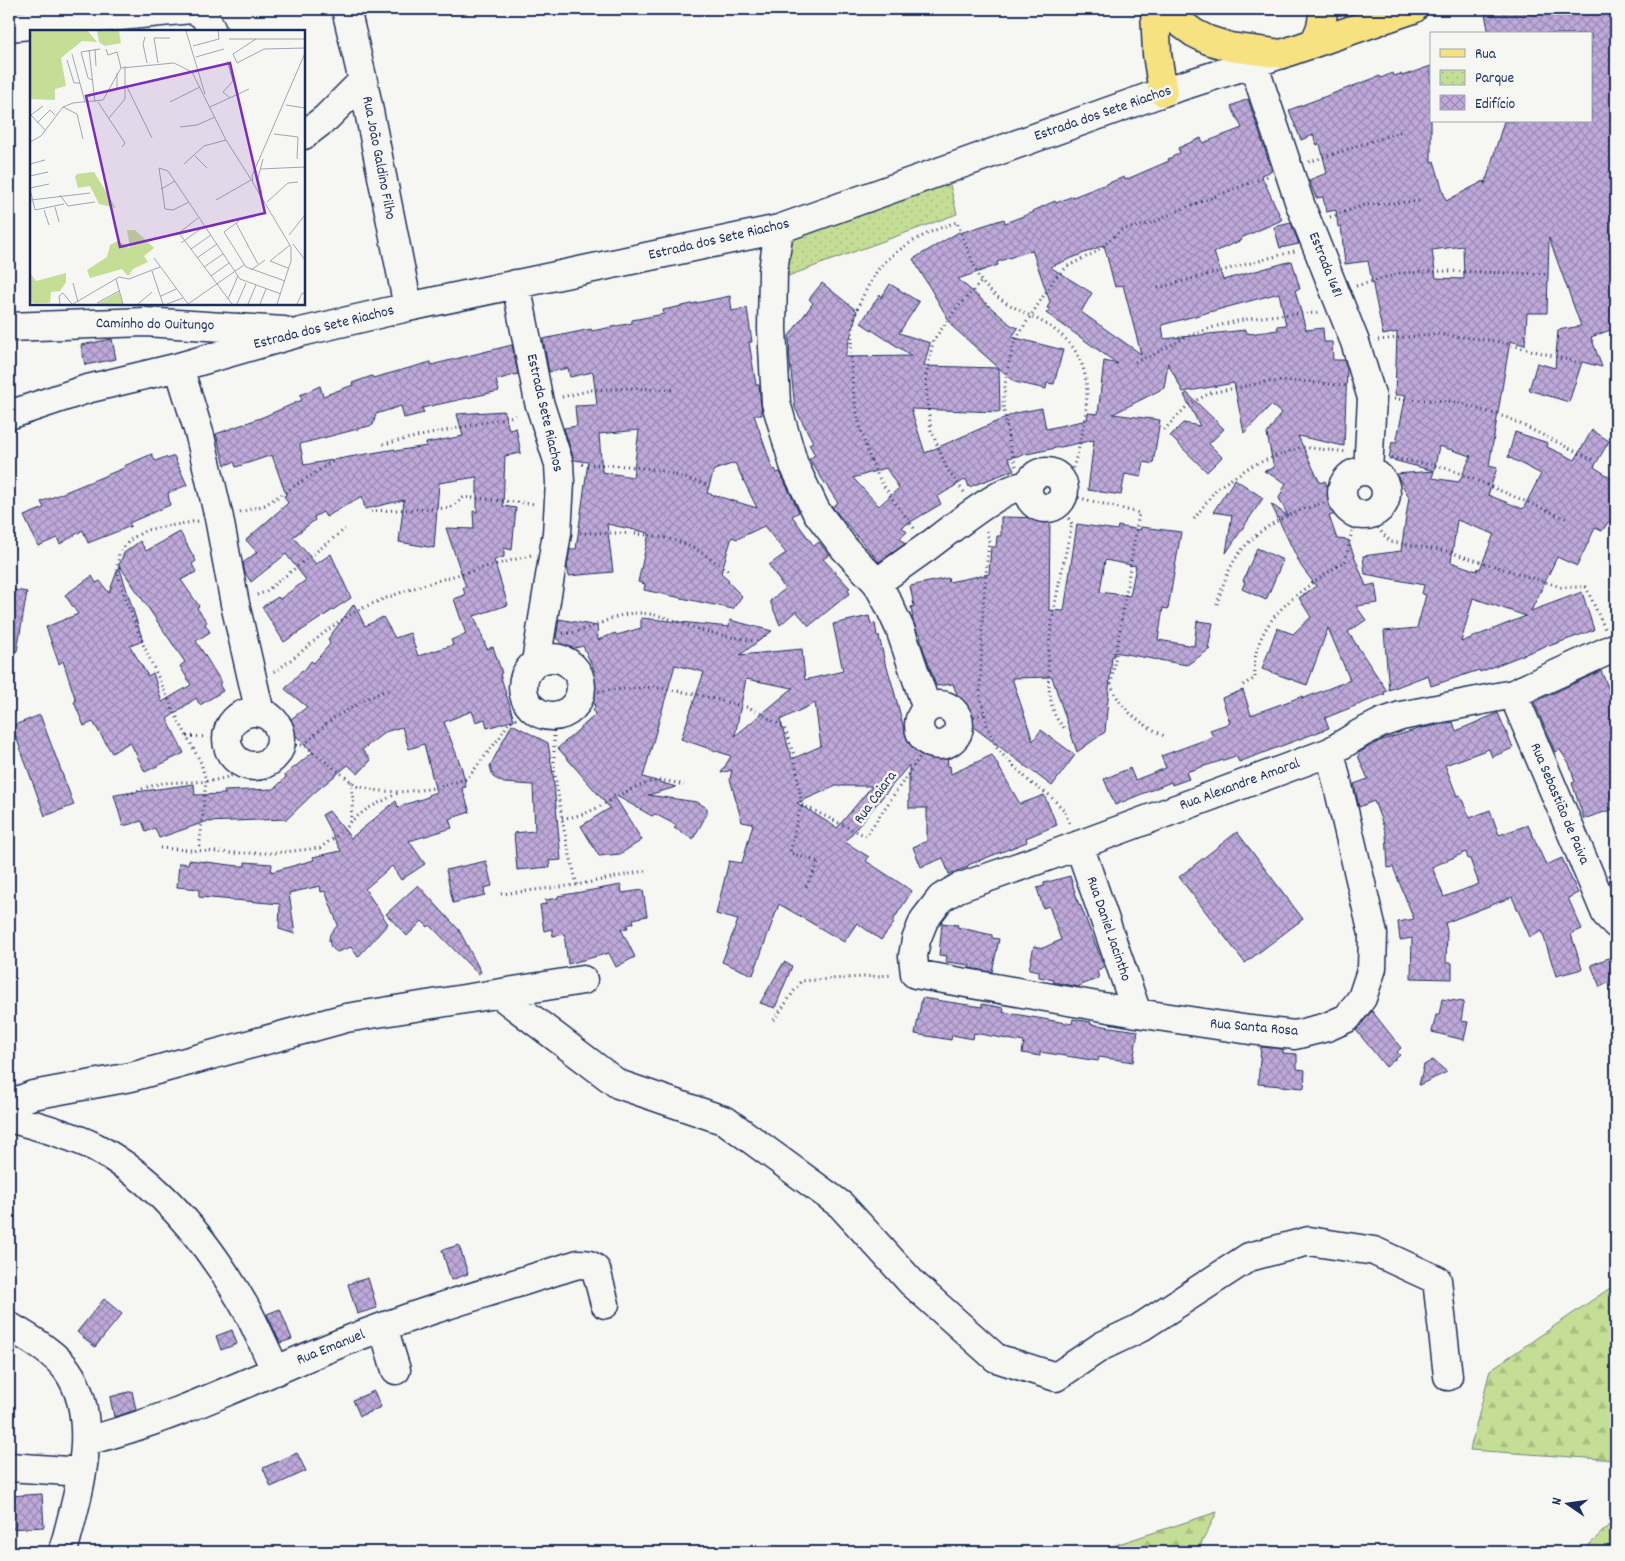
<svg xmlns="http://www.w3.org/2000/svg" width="1625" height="1561" font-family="Dekko,sans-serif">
<defs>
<pattern id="forest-firs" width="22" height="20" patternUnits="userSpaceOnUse" patternTransform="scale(1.25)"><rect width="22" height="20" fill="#c4de95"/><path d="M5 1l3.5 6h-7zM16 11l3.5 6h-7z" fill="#a8bf83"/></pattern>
<pattern id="park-dots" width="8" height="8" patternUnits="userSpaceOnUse" patternTransform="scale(1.25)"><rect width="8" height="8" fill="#c4de95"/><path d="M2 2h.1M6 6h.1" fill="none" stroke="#a8bf83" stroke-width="1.8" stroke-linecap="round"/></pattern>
<pattern id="building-cross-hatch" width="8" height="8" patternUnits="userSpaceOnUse" patternTransform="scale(1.25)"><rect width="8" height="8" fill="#bea9d9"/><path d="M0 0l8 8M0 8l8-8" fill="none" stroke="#9a8ab3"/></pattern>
</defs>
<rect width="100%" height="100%" fill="#f6f6f2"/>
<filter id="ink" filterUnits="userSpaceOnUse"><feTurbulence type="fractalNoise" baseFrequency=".02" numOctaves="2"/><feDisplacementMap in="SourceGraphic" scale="10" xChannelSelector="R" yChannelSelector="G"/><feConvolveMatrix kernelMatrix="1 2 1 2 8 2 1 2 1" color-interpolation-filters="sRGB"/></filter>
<g filter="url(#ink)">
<!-- forest -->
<path fill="url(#forest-firs)" stroke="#70867a" d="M1616,1284V1460L1470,1450L1490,1370Z
M1217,1512L1197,1552H1094Z
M1616,1518V1552H1582Z"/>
<!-- park -->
<path fill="url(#park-dots)" stroke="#70867a" d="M949,181L957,214L788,276V233Z"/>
<!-- building -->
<path fill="url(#building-cross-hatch)" stroke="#1b2f5e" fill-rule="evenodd" d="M1484,9H1616V328L1591,337L1602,367L1582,362L1569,402L1529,390L1537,363L1555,368L1558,330L1581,326L1549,238L1547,313H1527L1525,345L1510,341L1489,466L1497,468L1488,495L1523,509L1541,474L1508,457L1515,432L1548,443L1547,447L1575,460L1592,430L1609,441L1594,467L1616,481V512L1602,531L1595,528L1577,566L1557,557L1531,611L1582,592L1594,630L1549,646L1548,645L1480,672L1479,670L1431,686L1428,675L1389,690L1384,631L1417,628L1426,595L1422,594L1424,585L1365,574L1363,556L1401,551L1409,497L1396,474L1434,471L1432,478L1459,482L1471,456L1439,446L1434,471L1389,459L1392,442L1396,443L1406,395H1395L1397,332L1383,335L1368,261L1345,264L1341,226L1338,227L1336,210L1326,212L1323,197L1316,198L1309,180L1327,173L1320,144L1317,145L1313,135L1301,140L1289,110L1380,76L1381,78L1392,73L1393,76L1401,74L1402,76L1431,66V162L1434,161L1446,201L1484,181L1485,184L1504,121H1591V34H1489ZM1463,246L1464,279L1436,278L1432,250ZM1457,520L1494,534L1480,569L1478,568L1477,571L1451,562ZM1473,598L1526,616L1461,642Z
M1248,99L1272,171L1261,175L1282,220L1241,238L1242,240L1214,252L1223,280L1292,261L1300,289L1295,290L1306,330L1323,328L1324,342H1332L1333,360H1344L1347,369L1344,446L1298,436L1320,483L1325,481L1335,506H1333L1336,514L1329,516L1337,539L1348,540L1366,586L1375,584L1378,603L1356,606L1366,620L1348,632L1387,691L1384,692L1385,694L1325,718L1329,728L1239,762L1236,756L1186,772L1189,779L1172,785L1171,782L1115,805L1104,779L1130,768L1135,780L1166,768L1161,756L1213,737L1210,730L1230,723L1222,698L1243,690L1251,715L1303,696L1302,699L1350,680L1328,628L1307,685L1262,669L1277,628L1293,634L1311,617L1299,598L1316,586L1301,566L1271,504L1288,516L1279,498L1286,483L1264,471L1274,468L1267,434L1281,413L1271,405L1244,433L1234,383L1183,392L1168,363L1164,388L1113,414L1160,420L1153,464L1144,462L1141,477L1125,474L1121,495L1088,490L1094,440L1008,458L1014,470L969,487L966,479L937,497L941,504L902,527L907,532L900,538L905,544L879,562L832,507L838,503L809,459L815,455L809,444L813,442L795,408L790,362L789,336L813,303L809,299L822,283L857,311L845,357L912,356L861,323L880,294L881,298L890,284L919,302L899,333L930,343L924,366L999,368L953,327L913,259L959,232L960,233L1004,219L1005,223L1034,212L1033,211L1055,201L1056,203L1073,196V197L1124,177L1125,180L1169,161L1168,159L1180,153L1178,148L1201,138L1203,143L1242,128L1231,106ZM1104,245L1115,287L1123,285L1141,354L1081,312L1092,293L1050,267ZM1032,250L1050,302L1047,308L1050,309L1046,313L1118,364L1104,361L1098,414L1088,413L1087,420L1046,429L1042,408L1016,413L925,453L911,409L1000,412L999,368L1015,382L1046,389L1047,383L1054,384L1063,350L1012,337L1018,328L1011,325L958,279L998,265L997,262ZM1279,293L1286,325L1277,326L1278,330L1249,334V333H1246L1245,330L1164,339L1162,325ZM886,468L899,488L879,506L853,478Z
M1291,223L1299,244L1280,248L1274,227Z
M730,296L732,311L747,308L752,342H749L756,385H759L762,415H754L773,470L775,469L777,473L780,472L799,512L792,516L814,546L819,542L829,555L823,559L850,588L847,590L850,593L809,626L796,611L780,625L770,601L785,589L769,565L786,553L764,526L737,539L732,537L721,573L729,580L728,582L742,596L733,609L644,590L645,584L638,582L649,533L607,524L613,572L569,576L567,566L570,549H576L588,462L574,460L564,428L577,426L575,406L597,405L593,372L570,377L568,368L549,372L543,339L591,329L592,331L632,323V320L664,314L663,310ZM639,430L633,477L602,472L599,434ZM735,463L757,508L707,493L714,470Z
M112,339L116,359L85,365L81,345Z
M512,345L518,374L496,380L499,391L422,408L424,413L404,418L401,406L376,414L373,425L300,444L304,465L395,449V451L427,446L426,443L463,436L457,414L504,411L509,430L516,428L521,453L505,456L503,506L516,508L512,550L504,548V557L494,560L508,605L474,616L487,649L493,647L502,673L500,674L514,720L487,728L485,719L476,722L472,711L444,722L462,769L466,787L462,788L470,812L449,819L452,828L409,841L425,864L401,880L392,866L365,889L388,924L358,957L351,947L337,952L331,947L329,940L330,934L338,925L325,891L321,892L320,886L289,893L295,934L279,929L280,904L199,897V889L177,887L179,863L188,864L189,860L239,866H245V862L272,864L271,872L314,860L313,857L341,851L322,815L329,811L351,838L396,801L398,807L428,797V795L436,792L424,744L409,749L402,727L385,732L362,750L371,760L358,774L348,765L315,792L287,819L205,822L159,838L155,828L146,832L142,821L123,826L114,795L194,784L195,795L225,794L224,791L274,789L286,777L285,775L313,752L291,731L287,722L307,707L285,689L302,670L304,671L311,661L314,663L330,644L328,639L354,604L365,626L383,617L395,638L410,633L418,656L453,645L451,640L466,634L454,599L465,595L463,587H466L446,528L474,529L473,511L477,512V477L439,483L434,548L399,542L404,500L365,509L362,496L326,517L323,512L314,517L315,520L293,537L316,564L331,554L351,598L284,642L262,607L278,597L280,599L306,580L286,554L251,582L245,573L243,563L257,552L246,540L288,503L284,496L286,495L272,455L236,467L234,462L225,465L216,434L263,417L302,400L300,395L320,386L323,396L353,385L352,383L372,376L373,378L431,362V365Z
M1187,393L1224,429L1209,444L1222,457L1207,472L1170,436L1183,423L1200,426L1184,395Z
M152,454L155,461L166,457L167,459L174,456L187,485L168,493L170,505L129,523L131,526L88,543L83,530L60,544L57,538L38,546L24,516L44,508L41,502L124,468V466Z
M1235,479L1263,498L1226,553L1232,515L1213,512Z
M1001,517L1050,518L1049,610L1064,611L1077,524L1117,530L1118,526L1140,530L1141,527L1181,532L1168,609L1163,608L1158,640L1194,646L1197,621L1213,623L1208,649H1210L1187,665L1114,652V656H1112L1105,732L1077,752L1052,677L1012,678L1033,741L1041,730L1075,755L1052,786L968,723L953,684L936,686L921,642L920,633L918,634L913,621L911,607L914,606L910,586L948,578L949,582L989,574L991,547H996L997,536H1001ZM1105,560L1136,566L1130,596L1100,592Z
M180,532L196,561L192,564L196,572L181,580L199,606L197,608L207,622L205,624L210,632L196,641L220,680L221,683L219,684L223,691L200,705L196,698L167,719L184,753L145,772L130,742L112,753L93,722L84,726L74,702L76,701L63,661L59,664L46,627L78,614L65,595L92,576L96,583L100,581L109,593L119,566L143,641L130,646L148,676L153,673L162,702L191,685L180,666L185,662L119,565L124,553L140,541L146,551Z
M1257,548L1283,560L1266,600L1242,589L1245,582L1243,581Z
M9,589L27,592L17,651H9Z
M869,616L871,624L875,623L877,636H879L886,667H887L893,687L906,736L929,756L947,755L948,767L950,766L951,774L992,755L1020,804L1044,795L1057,825L1026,838L1027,842L968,865V867L949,874L943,858L921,867L913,847L927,841V808H909V765L845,842L869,857L866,861L912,891L892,922L894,923L881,940L857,923L844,942L779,904L753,975L722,962L738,920L716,914L729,861L742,863L753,824L742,822L730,779L732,770L721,773L731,756L681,739L704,672L675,665L643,777L676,787L648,795L697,802L707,808V814L693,839L674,828L676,825L655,814L652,816L613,794L642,840L620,854L599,856L581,826L610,808L558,748L595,715L593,709L595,708L589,676L596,674L583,646L567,650L556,638L559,619L597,626L598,640L615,633L617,635L641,628V618L729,627L730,620L772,631L740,655L802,649L805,680L843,671L833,624ZM746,679L793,688L735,736ZM815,703L821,746L792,759L780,720ZM836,786H872L837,828L797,803Z
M1601,671L1612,696L1616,695V808L1584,819L1572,783L1575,782L1569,763L1560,750L1555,752L1534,702Z
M1498,713L1513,748L1492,757L1489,749L1445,765L1457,796L1460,795L1470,818L1490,810L1499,835L1528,825L1546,865L1562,858L1578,893L1568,898L1582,929L1571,934L1582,969L1556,976L1542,931L1530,937L1512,897L1445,923L1447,931L1446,963H1452V979L1411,978L1412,938L1400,940L1398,922L1414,919L1393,867L1388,868L1386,833L1374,801L1359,807L1354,784L1368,779L1358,756L1360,752L1379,741L1418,729L1453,722L1456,731ZM1466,852L1468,859H1470L1479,884L1444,897L1432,867Z
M40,715L74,805L45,816L12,726Z
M512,724L548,743L553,774L561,860L549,861L550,867L517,870L514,833L535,831L533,785L504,783L493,777L490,766Z
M1237,832L1303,919L1245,963L1179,877Z
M486,861L492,886L484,888L485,895L453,903L446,870Z
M1070,876L1079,905L1080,904L1104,966L1097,971L1099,978L1079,986V987L1053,982L1054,980L1039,977V971L1029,969L1034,946L1043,948L1061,940L1049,906L1043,908L1037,888L1044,886V883Z
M418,885L459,930L481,972L478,974L430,925L428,927L422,921L407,936L386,914Z
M621,885L622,893L643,890L647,916L633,919L634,923L627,925L628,928L621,929L635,957L616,967L609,953L568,964L564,934L553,936L552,929L544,931L540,905L546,904L545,900L558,898V896Z
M942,923L958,925L957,927L992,935V938L999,939L992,972L969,968L970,965L946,962L947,956L939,955Z
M1616,955V979L1600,987L1591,965Z
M784,962L792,966L775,1008L760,1003Z
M922,998L982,1007V1004L1004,1008L1003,1012L1072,1024L1073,1019L1091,1022L1090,1024L1138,1031L1133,1062L1099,1057L1098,1061L1040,1052V1056L1022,1053L1024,1042L974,1033L973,1039L952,1035L951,1040L915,1034Z
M1442,999L1464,1002L1461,1021L1468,1022L1464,1040L1432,1032L1436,1015H1439Z
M1372,1011L1401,1048L1397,1052L1400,1055L1386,1067L1356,1030Z
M1261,1047L1283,1049V1053L1297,1054V1069L1305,1070L1304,1088L1258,1084Z
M1433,1060L1447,1072L1419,1085L1424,1065Z
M459,1245L468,1274L451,1280L442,1250Z
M368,1278L377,1308L357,1314L348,1284Z
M104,1299L122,1314L95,1347L77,1332Z
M280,1309L292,1339L280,1343L267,1314Z
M232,1330L237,1344L221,1350L216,1336Z
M132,1391L136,1410L114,1417L110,1397Z
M374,1391L381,1407L360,1416L353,1400Z
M297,1453L306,1471L271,1487L263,1468Z
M42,1494L44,1527L9,1529V1496Z"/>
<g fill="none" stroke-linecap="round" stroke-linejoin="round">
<defs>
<path id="minor" d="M346,9L363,81L408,307
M9,27L191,9C204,12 207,20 212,31
M1253,63L1300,204L1355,342L1372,398L1368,471
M304,135L326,118L363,81
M779,229L773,271L772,329L776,403L794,465L816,511L845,549L877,583L889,605L900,629L927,709
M516,284L539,402L559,464L560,483L557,533L536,662
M9,327L145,322L284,331
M179,367L200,436L219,518L235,604L260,713
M9,415L87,389L179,367L301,332L408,307L779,229L1163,92L1282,54
M1342 493a22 22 0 1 1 44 0a22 22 0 1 1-44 0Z
M1028 490a18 18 0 1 1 36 0a18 18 0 1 1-36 0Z
M877,583C893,571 910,559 927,547C945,534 1008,482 1028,486
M523 687a29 29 0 1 1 58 0a29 29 0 1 1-58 0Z
M1513,694L1606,914L1616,924
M919 725a20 20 0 1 1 40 0a20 20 0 1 1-40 0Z
M227 739a27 27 0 1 1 54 0a27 27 0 1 1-54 0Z
M1330,752L1373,934L1372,968L1362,998L1347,1018L1327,1027L1295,1035L1250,1030L1137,1013L915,974L913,956L916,940L924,920L941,898L958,888L1052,855L1330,752L1361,733L1381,723L1401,716L1513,694L1616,647
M1079,845L1137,1013
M499,994L618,1084L726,1121L841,1205L912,1283L996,1358L1056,1377L1102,1346L1138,1329L1249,1257L1309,1241L1374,1251L1437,1280L1448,1376
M9,1104L33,1095L131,1077L346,1018L583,980
M9,1118C35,1125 71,1135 95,1147C161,1182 212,1248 248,1312C258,1331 266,1351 276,1371
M9,1326C28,1338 53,1351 67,1370C103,1421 77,1497 63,1552
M383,1327L396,1370
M86,1441C175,1419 256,1377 341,1343C418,1312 499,1289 578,1264C586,1264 591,1264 596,1270L605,1304
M9,1467L82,1472"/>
<path id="major" d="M1155,9L1157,54L1163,92
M1161,9L1194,33L1208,40L1230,47L1282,54L1413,9
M1314,43C1320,31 1324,22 1322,9"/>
</defs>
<!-- minor casing -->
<use href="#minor" stroke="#1b2f5e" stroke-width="31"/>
<!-- major casing -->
<use href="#major" stroke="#1b2f5e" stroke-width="31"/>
<!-- path -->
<path stroke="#1b2f5e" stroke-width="3" stroke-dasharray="1 4" stroke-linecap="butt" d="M1309,162L1400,132
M1330,217L1365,205L1420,201
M1356,286L1401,273L1447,271L1545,274
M1158,288L1295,251
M1378,340L1436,334L1496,341L1580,363
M1135,362C1144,358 1152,356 1160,351C1172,345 1182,338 1194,334C1234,318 1276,314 1319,313
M562,397L592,390L631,388L676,390
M1394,399L1452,401L1508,418L1593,460
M1164,430L1188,405L1210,393L1266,382L1301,381L1346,386
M383,444L519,415
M1391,458L1445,467L1567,519
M582,464L628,466L658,470L708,485
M1016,466L1010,447L1003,405L1006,377L1014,342L1055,278L1068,266L1096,252L1121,230L1152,223L1182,209L1268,176
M964,492L947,469L931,430L927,399L926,376L933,341L956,309L981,282
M1064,494L1139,513L1111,684C1120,711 1141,723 1164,736
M1061,500L1064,511L1072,524C1061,578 1036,664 1055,715C1057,720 1061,724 1064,728
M371,511L450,508L464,497L536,504
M240,512L265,505L335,460
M1370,515L1382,533L1391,542L1446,551L1561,587H1586L1605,629
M1194,519L1217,488L1253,465L1301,447L1348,452
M198,521L146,530L130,540L119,553L117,571L127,603L143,644L173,710L201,763L206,781L199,850
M914,528C900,509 884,489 874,468C855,424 844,358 856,312C859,303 872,278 877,271C894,248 931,230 957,222C963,237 968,251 974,265C976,270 978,278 982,282C1002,308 1037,314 1061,335C1075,346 1084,364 1086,381C1090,410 1078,462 1064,488
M987,531L989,541L983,608L980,694L988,729L998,750L1031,783L1049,795L1064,810L1070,825
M580,533C616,533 663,531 695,549C708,556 719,565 731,572
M257,595L265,592L345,529
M1217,604C1220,595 1223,584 1227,575C1248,526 1294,510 1342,498
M563,633C589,634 611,613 637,613C661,613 682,624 704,631C723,636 743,639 761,642
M274,672C306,651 332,621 367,606C419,583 477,570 531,555
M1243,685L1255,678C1255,672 1254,665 1255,659C1262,611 1309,586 1345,561L1356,514
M579,696L588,693L611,690L654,687L695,694L750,708L784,727L794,755L802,805L798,816L790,853L819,862L806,887
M554,716V769L564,830L577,885
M959,720L984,714
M187,736L227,738
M281,744L304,745L357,786L380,791L400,792L429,789L467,779L500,737L509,722L534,710
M304,745L332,719L368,698L389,689
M128,794C140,790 153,784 165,783C195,780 223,787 247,765
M802,805L866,836L929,743
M562,818C597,817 622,786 657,781C666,780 676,783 684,785
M350,822L353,801L351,781
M160,848L232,853H274L320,848L346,829L350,822L367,809L400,792
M501,894L577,885L649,870
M774,1020L801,981L892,975"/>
<!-- minor -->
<use href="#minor" stroke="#f6f6f2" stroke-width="28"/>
<!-- major -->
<use href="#major" stroke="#f7e281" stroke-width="28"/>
</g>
</g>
<g text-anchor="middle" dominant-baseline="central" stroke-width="5" stroke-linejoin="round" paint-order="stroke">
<!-- street labels -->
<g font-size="15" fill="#1b2f5e" stroke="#f6f6f2">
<text transform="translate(1103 114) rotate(-19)">Estrada dos Sete Riachos</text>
<text transform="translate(378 158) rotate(79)">Rua João Galdino Filho</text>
<text transform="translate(719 240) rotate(-13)">Estrada dos Sete Riachos</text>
<text transform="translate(1325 265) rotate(68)">Estrada 1681</text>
<text transform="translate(155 325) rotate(1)">Caminho do Ouitungo</text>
<text transform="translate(324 328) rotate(-14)">Estrada dos Sete Riachos</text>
<text transform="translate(544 413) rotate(77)">Estrada Sete Riachos</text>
<text transform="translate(1240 785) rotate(-20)">Rua Alexandre Amaral</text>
<text transform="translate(876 798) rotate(-54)">Rua Caiara</text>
<text transform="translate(1559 804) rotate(67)">Rua Sebastião de Paiva</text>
<text transform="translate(1108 929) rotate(71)">Rua Daniel Jacintho</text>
<text transform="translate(1254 1028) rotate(5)">Rua Santa Rosa</text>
<text transform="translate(331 1348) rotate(-22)">Rua Emanuel</text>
</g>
</g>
<!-- overview -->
<g transform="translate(30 30)">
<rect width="275" height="275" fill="#f6f6f2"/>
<path d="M0,1H58L67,12L52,11L31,28L36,56L25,59V70L0,69Z" fill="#c4de95"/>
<path d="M67,1H89L91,13L75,16L69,12ZM64,142L86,178L69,174L60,156L48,158L45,147L47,144ZM97,200H105L124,218L114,226L118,232L103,239L98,246L92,239L60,248L57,240L77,227L80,215L88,211L100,218ZM0,243L6,251L36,243V252L30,261L21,262L20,273H4L0,271Z" fill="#c4de95"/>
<path d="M89,262L93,274H67Z" fill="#c4de95"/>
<path fill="none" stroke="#9ea6b7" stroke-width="1" d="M156,1L175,64M115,7L113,14L117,33M199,9H275M226,9L203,24L207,33L234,19L275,18M163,16L189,9L188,1M65,19L66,36M76,19L78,25L87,22L91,38M59,20L65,72M42,24L55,72M166,27L194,19M37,30L44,53H50M197,31L203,51L193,62L200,68M128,33L124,8H140M87,43V59M62,50L58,48L51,22L70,19M97,57L122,108M68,72L95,113L92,117M140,72L170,57M256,75L275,78M33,77L47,84L53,109M180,77L219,59M0,84L15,100M1,85L13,76M79,88L95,69V36M7,93L20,80L25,85M150,97L167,95L185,87M244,104L268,107M0,112L11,106L33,77L43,73L73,70L91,38L144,33L162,42L196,110L222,151M165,126L177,138M267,129L268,107M0,134L15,130M154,134L174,116L196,110M230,139L275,137M0,146L18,142M0,158L19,154M0,159L5,180L34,174M131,159L145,151M232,164L228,148L233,129M30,165L38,176L65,172M1,170L60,163M186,170L221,150M159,172L143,180L135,179L129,138L138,141L210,249L251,264M237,172L258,153L268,152M25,177L29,192M14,180L19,195M168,188L149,203L202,274M209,191L194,202L216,237L255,251M206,193L228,234M259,205L275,185M151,213L175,196M263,214L275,230M161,219L181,205M124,228L158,274M167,228L187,214M174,237L193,224M258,238L240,231L260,215M221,240L235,230M122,241L133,274M181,246L199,233M86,249L93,274M43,253L48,272M131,266L146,259M198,269L208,246M67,273L89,261M30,274L29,266L33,263L42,274M43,274L89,247L99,249L130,237M108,274L122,262M137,274L153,268M158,274L214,235M207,274L216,253M218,274L226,255M230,274L236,259M247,274L261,231V217L223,153L222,146L275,23M267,274L272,263L275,264"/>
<path fill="#7b2cbf" fill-opacity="0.15" stroke="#7b2cbf" stroke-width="2.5" d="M200,33L235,183L90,217L56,66Z"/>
<rect width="275" height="275" fill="none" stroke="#1b2f5e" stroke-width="2.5"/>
</g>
<!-- margin -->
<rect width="1625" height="1561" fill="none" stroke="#f6f6f2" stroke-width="30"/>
<rect x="15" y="15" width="1595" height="1531" fill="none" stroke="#1b2f5e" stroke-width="2" filter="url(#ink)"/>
<!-- legend -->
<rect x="1430" y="32" width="162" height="90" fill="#f6f6f2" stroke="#9ea6b7"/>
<rect x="1440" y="49" width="25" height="8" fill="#f7e281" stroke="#9ea6b7"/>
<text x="1475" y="58" font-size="15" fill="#1b2f5e">Rua</text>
<rect x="1440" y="70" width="25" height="15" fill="url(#park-dots)" stroke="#9ea6b7"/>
<text x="1475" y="82" font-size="15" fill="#1b2f5e">Parque</text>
<rect x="1440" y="95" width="25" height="15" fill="url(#building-cross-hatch)" stroke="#9ea6b7"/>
<text x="1475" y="108" font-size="15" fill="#1b2f5e">Edifício</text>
<!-- north arrow -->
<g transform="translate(1568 1504) rotate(283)" stroke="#f6f6f2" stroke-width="4" paint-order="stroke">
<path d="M0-4L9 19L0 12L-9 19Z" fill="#1b2f5e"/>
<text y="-8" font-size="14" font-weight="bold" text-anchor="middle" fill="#1b2f5e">N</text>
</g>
</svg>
